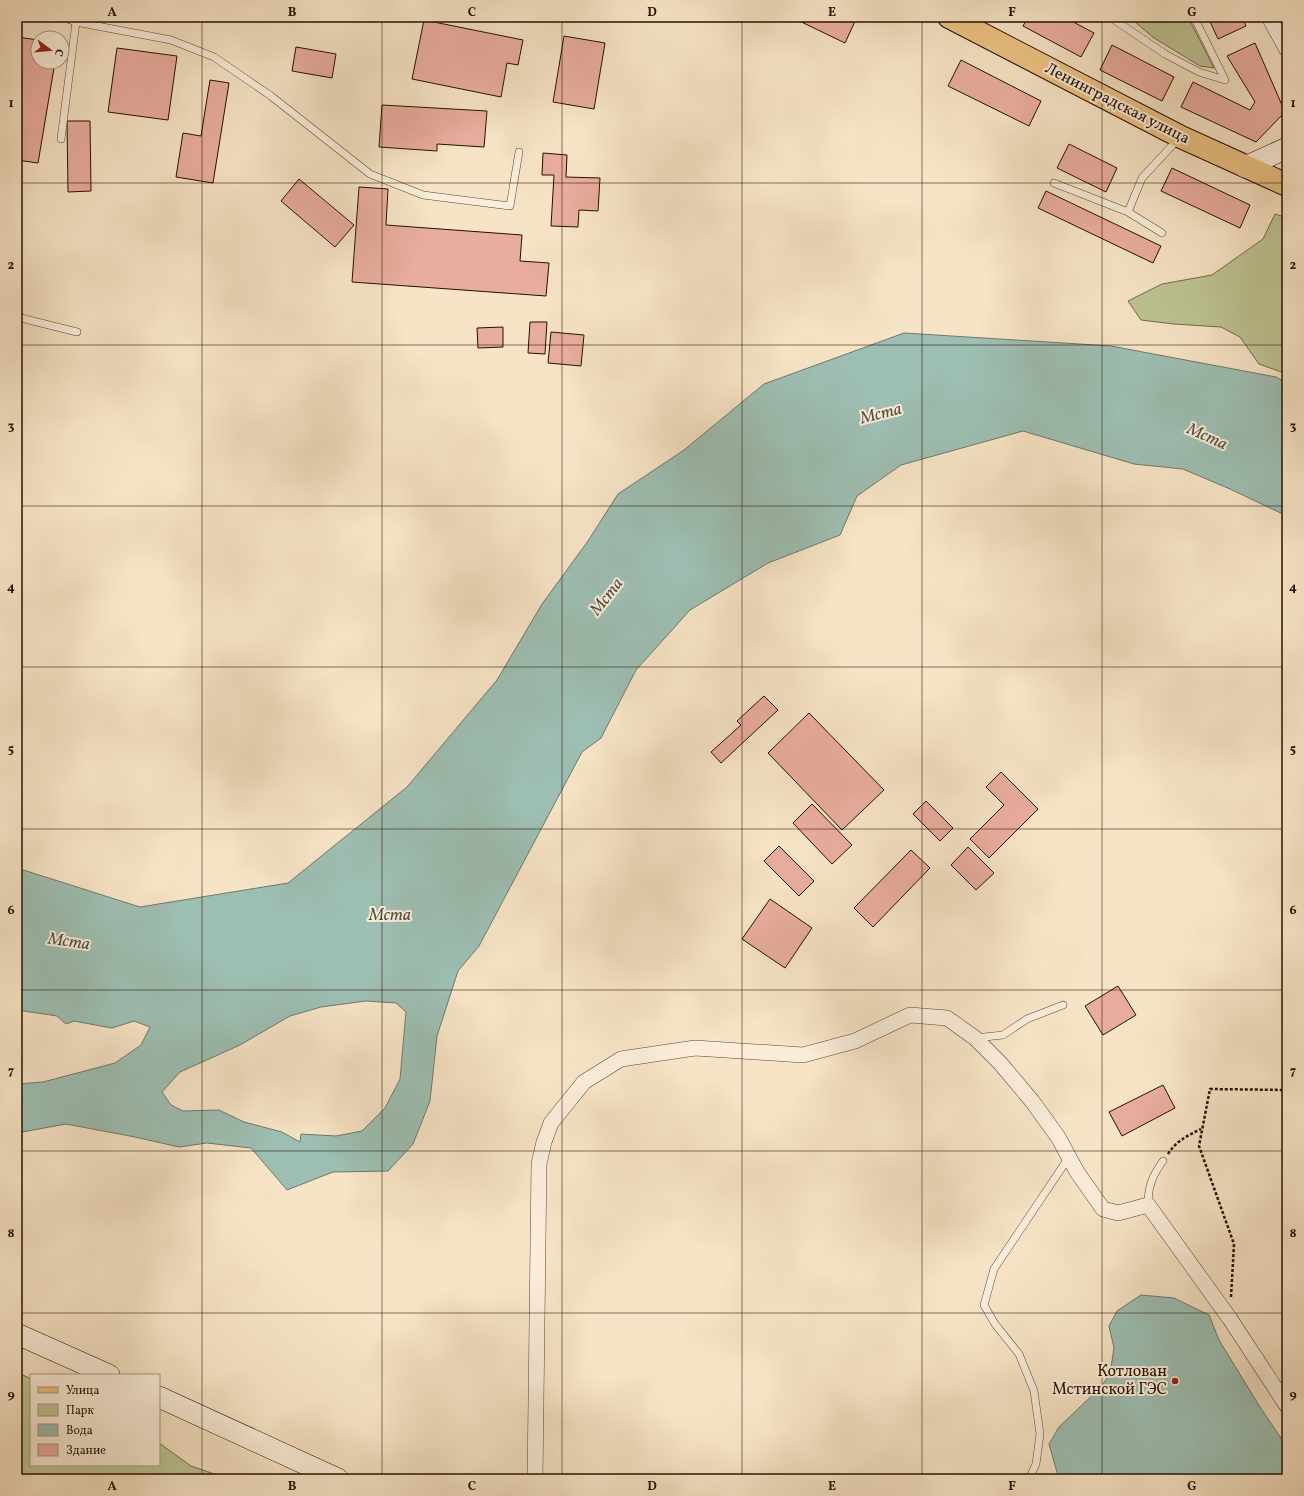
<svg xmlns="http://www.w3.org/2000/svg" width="1304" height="1496" font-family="Vollkorn,serif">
<rect width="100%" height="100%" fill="#f7e4c6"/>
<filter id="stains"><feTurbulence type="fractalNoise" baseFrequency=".005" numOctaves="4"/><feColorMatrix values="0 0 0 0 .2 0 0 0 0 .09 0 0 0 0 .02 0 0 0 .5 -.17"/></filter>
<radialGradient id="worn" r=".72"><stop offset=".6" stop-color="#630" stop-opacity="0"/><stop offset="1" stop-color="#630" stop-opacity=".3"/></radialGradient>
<!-- green -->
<path fill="#bec494" stroke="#726a4a" d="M1129,17H1188L1214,68L1200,66L1154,38Z
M1275,214L1287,218V374L1259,364L1240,337L1221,327L1174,324L1141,320L1128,301L1162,284L1212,275L1263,239Z
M17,1372L31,1379V1465H159V1443L191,1466L226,1478L255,1479H17Z"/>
<!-- water -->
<path fill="#9dbfb3" stroke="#6d796b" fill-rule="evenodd" d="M904,333L1111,346L1276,377L1287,383V516L1230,489L1183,469L1134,464L1023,431L901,465L857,496L840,535L768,563L690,610L636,670L601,738L582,752L479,946L458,971L437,1036L430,1101L413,1144L388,1171L333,1172L287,1190L251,1148L207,1143L179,1147L135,1137L66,1124L17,1133V1084L43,1082L115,1063L141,1045L150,1027L134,1021L112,1028L74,1021L66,1024L57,1016L17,1010V868L140,907L288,883L407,787L497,680L542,604L588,541L618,494L684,450L764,384ZM366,1001L396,1003L406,1012L400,1079L385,1108L362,1131L336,1136L301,1134L300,1142L282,1132L244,1122L219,1110L183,1111L171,1105L162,1092L180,1072L240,1045L290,1016L321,1007Z
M1141,1295L1174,1298L1209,1315L1219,1340L1260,1407L1287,1447V1479H1059L1049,1444L1059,1427L1100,1388L1110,1374L1114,1348L1109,1326L1117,1311Z"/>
<!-- building -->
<path fill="#e9ad9f" stroke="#251000" d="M791,17H857L845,43Z
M1028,17H1064L1094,33L1081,57L1023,26Z
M1208,17H1242L1246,26L1218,39Z
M424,20L523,40L518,65L507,63L501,97L412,79Z
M564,36L605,43L594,109L553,102Z
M17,37L38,40V62H55L38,163L17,160Z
M1255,43L1285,112L1256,142L1181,107L1193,82L1250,110L1255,102L1227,56Z
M1112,45L1174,77L1162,101L1100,70Z
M296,47L336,54L332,78L292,71Z
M117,48L177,56L168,120L108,112Z
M961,60L1041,101L1029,126L948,86Z
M210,80L229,83L213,183L176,177L183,133L201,136Z
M382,105L487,111L484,147L437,144V151L379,147Z
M67,121H90L91,191L68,192Z
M1069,144L1117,168L1106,192L1057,168Z
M543,153L567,155L566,177L600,178L598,211L579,210L578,227L551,226L554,175H542Z
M1172,168L1250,205L1240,228L1161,191Z
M299,179L354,225L335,247L281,201Z
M359,187L388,189L386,225L522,235L520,261L549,263L546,296L352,282Z
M1046,191L1161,246L1153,263L1038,208Z
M530,322H547L545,354L528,353Z
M503,327V347L478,348L477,328Z
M551,332L584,335L581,366L548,363Z
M764,696L778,710L721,763L711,752L741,725L737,721Z
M809,713L884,790L842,830L768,753Z
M1001,772L1038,809L989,858L970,839L1004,805L986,787Z
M926,801L953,828L940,841L913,814Z
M812,804L852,845L832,864L793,823Z
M779,846L814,881L799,896L764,861Z
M968,847L994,873L976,890L951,865Z
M911,850L930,868L873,927L854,908Z
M770,899L812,928L785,968L742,939Z
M1118,986L1136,1015L1103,1035L1085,1006Z
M1163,1085L1175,1108L1122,1136L1109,1112Z"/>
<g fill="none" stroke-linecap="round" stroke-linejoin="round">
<defs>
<path id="lane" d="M1110,17L1165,54L1199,72L1225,80L1194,17
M76,22L171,40L214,57L271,96L370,174L423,195L510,206L519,152
M61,139L76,22L62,17
M1054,183L1128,212
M1162,233L1128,212L1142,178L1179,138
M17,317L77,332
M975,1038L1003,1035L1027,1019L1063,1005
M1148,1205C1148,1187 1152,1176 1163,1161
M1029,1479L1036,1464L1040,1434L1034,1391L1019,1354L995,1324L984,1305L994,1269L1069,1157"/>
<path id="street" d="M1269,17L1287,50
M535,1479L539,1164L544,1142L551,1123L584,1082L621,1059L695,1048L803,1055L855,1041L910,1015L947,1018L975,1038L1000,1063L1032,1101L1058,1137L1077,1172L1103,1209L1118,1213L1148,1205L1230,1319L1287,1406"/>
<path id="secondary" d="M1245,167L1287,148
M17,1334L109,1375
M159,1397L338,1479"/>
<path id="primary" d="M949,17L1181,137L1287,185"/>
</defs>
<!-- lane casing -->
<use href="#lane" stroke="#5a4532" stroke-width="8"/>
<!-- street casing -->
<use href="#street" stroke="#5a4532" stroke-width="16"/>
<!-- secondary casing -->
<use href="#secondary" stroke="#251000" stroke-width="22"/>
<!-- primary casing -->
<use href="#primary" stroke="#251000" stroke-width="24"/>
<!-- path -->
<path stroke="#251000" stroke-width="2.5" stroke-dasharray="3 2" stroke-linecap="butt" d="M1168,1154C1176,1141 1187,1136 1201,1129
M1231,1297L1234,1244L1199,1146L1210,1089L1287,1090"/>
<!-- lane -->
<use href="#lane" stroke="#faedda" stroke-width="7"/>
<!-- street -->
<use href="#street" stroke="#faedda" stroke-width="15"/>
<!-- secondary -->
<use href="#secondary" stroke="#faedda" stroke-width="21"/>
<!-- primary -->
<use href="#primary" stroke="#ecc283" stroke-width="22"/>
</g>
<!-- grid -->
<path fill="none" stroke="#251000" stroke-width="1" stroke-opacity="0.55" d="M202,17V1479M382,17V1479M562,17V1479M742,17V1479M922,17V1479M1102,17V1479M17,183H1287M17,345H1287M17,506H1287M17,667H1287M17,829H1287M17,990H1287M17,1151H1287M17,1313H1287"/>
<!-- markers -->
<circle fill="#8f2418" stroke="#faedda" stroke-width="1.5" cx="1175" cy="1381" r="4"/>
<g text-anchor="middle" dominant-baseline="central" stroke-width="4" stroke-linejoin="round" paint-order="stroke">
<!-- street labels -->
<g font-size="16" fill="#251000" stroke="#faedda">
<text transform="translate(1117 104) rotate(27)">Ленинградская улица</text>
</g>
<!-- poi labels -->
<g font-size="16" fill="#251000" stroke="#faedda" text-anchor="end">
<text x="1167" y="1372">Котлован<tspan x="1167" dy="18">Мстинской ГЭС</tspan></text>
</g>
<!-- water labels -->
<g font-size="17" font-style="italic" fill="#4f4d3f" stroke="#faedda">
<text transform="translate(881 414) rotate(-14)">Мста</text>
<text transform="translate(1207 437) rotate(24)">Мста</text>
<text transform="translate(607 597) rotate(-52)">Мста</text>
<text x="390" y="915">Мста</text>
<text transform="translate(69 942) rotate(8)">Мста</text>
</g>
</g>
<!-- margin -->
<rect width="1304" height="1496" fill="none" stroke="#f7e4c6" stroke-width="44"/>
<!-- legend -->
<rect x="30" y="1374" width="130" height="92" fill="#faedda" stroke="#a59583"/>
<rect x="38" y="1387" width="20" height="6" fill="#ecc283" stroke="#a59583"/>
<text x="66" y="1394" font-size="12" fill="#251000">Улица</text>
<rect x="38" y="1404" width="20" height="12" fill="#bec494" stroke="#a59583"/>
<text x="66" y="1414" font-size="12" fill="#251000">Парк</text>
<rect x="38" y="1424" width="20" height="12" fill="#9dbfb3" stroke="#a59583"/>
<text x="66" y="1434" font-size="12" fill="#251000">Вода</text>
<rect x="38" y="1444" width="20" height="12" fill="#e9ad9f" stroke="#a59583"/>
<text x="66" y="1454" font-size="12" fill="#251000">Здание</text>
<!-- north arrow -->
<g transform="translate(50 50) rotate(106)"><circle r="19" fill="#faedda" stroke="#a59583"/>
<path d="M0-3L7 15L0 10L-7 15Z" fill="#8f2418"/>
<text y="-6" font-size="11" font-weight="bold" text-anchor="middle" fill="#251000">С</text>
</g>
<rect x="22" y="22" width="1260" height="1452" fill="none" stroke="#251000" stroke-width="1.5"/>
<g font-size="13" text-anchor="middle" font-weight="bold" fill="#251000">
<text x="112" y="16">A</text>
<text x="292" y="16">B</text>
<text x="472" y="16">C</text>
<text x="652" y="16">D</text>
<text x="832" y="16">E</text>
<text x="1012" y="16">F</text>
<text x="1192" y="16">G</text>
<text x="11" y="107">1</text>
<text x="1293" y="107">1</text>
<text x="11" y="269">2</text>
<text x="1293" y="269">2</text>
<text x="11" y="430">3</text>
<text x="1293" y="430">3</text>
<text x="11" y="591">4</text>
<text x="1293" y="591">4</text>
<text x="11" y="753">5</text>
<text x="1293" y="753">5</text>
<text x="11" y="914">6</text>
<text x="1293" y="914">6</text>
<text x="11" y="1075">7</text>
<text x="1293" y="1075">7</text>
<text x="11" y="1237">8</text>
<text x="1293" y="1237">8</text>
<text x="11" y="1398">9</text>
<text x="1293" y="1398">9</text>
<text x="112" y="1490">A</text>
<text x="292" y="1490">B</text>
<text x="472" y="1490">C</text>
<text x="652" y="1490">D</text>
<text x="832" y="1490">E</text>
<text x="1012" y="1490">F</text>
<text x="1192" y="1490">G</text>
</g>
<rect width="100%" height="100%" filter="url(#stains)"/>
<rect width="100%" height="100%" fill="url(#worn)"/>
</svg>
